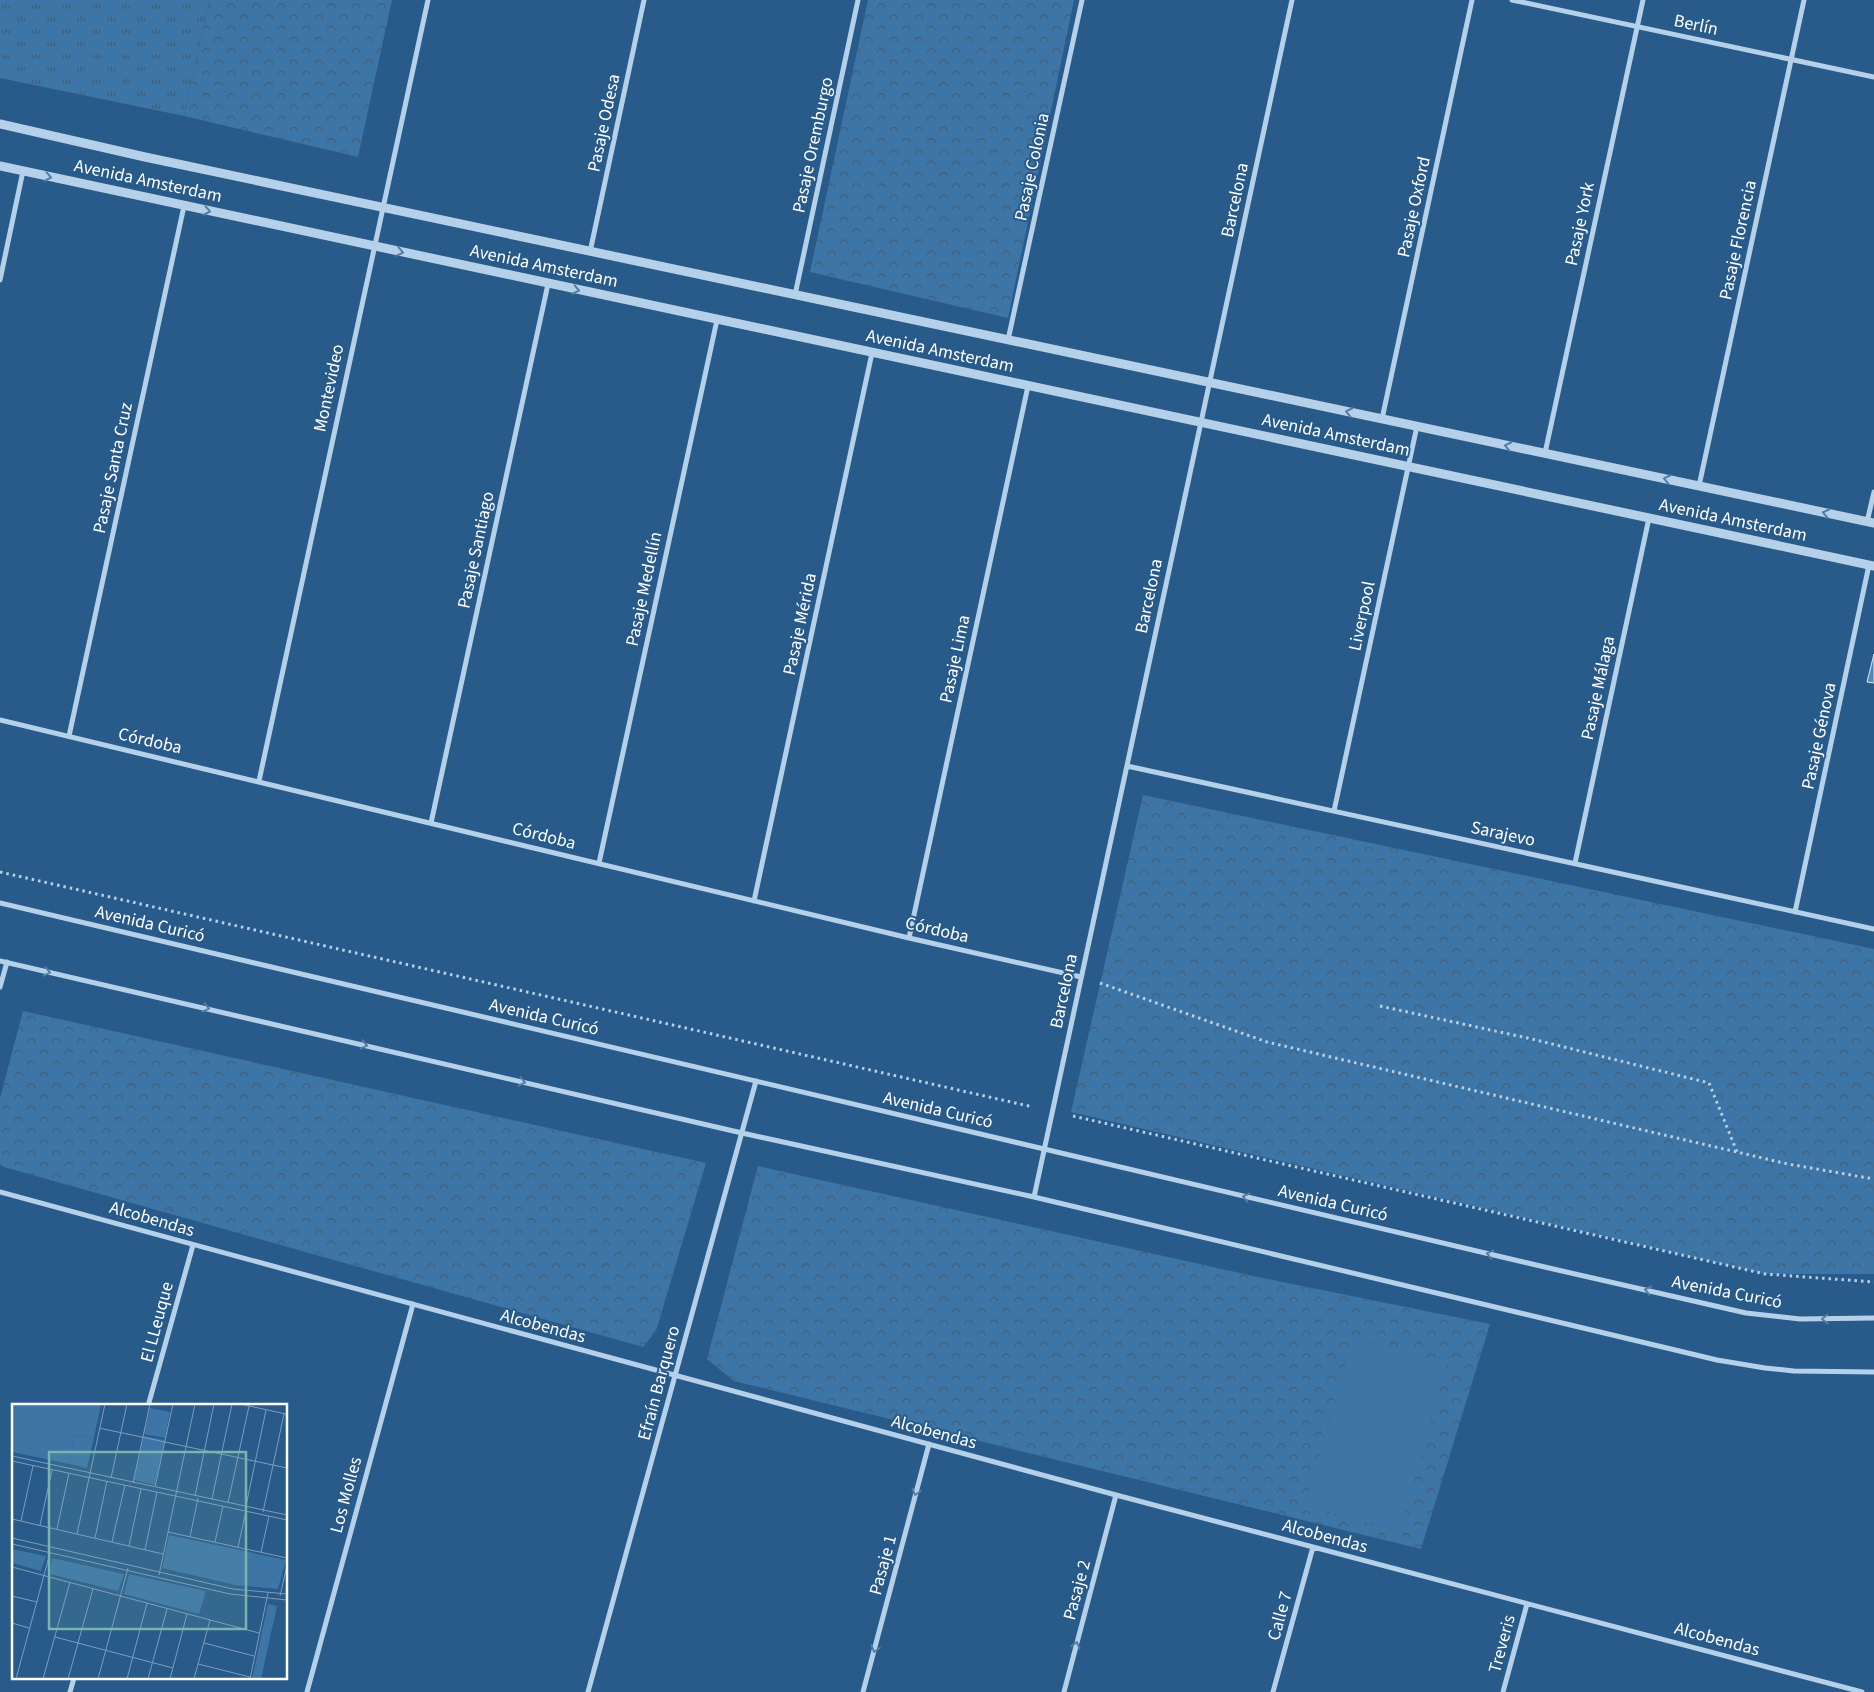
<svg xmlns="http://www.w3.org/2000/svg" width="1874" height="1692" font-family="'Source Sans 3',sans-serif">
<defs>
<pattern id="grass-tufts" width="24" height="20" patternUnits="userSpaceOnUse" patternTransform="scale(1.25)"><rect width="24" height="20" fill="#3c75a6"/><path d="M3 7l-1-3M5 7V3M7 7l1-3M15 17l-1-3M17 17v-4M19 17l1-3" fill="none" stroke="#455e74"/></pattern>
<pattern id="park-crowns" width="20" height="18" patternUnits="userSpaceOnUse" patternTransform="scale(1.25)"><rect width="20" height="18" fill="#3c75a6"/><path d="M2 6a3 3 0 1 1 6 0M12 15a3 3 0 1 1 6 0" fill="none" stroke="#455e74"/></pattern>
</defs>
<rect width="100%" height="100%" fill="#285b8a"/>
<!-- grass -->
<path fill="url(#grass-tufts)" d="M0,0H209L184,116L0,78Z"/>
<!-- park -->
<path fill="url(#park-crowns)" d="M209,0H392L358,157L184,116Z
M868,0H1074L1008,318L810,272Z
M1143,795L1874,949V1274H1765L1071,1112Z
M23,1011L706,1163L656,1331L643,1347L4,1167L0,1164V1098Z
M758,1166L1258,1277L1490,1324L1421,1549L734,1381L707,1359Z"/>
<!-- pitch -->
<path fill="#3c75a6" d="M1353,1338L1447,1364L1400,1532L1305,1505Z"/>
<!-- building -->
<path fill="#5487b2" stroke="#d9e9f7" d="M1874,654V683L1867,682Z"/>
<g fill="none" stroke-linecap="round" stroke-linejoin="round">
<!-- path -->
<path stroke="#b5d1e9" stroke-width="3" stroke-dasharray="2.5 4" stroke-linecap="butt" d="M0,872L1033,1107
M1100,983L1267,1042L1788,1164L1874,1179
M1380,1006L1532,1039L1709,1083L1737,1152
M1073,1116L1765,1274L1874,1282"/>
<!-- minor -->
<path stroke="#b5d1e9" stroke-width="5" d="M1512,0L1874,77
M590,252L644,0
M0,280L23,171
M795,295L858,0
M1008,340L1082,0
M1382,419L1472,0
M1545,453L1643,0
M1699,486L1804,0
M1867,522L1874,492
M0,720L909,938L1081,977
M69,736L184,206
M1127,766L1874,929
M259,781L428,0
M1334,811L1417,426
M431,823L548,284
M599,863L717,320
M1575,863L1649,518
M754,901L872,353
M0,903L1549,1268L1746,1313L1800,1319L1874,1318
M1795,912L1869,565
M909,938L1028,386
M0,961L742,1133L1034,1197L1717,1360L1765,1368L1794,1371L1874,1372
M0,987L7,962
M0,1192L1116,1495L1862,1692
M1034,1197L1292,0
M148,1406L193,1245
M70,1692L74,1678
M307,1692L413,1304
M588,1692L756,1081
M863,1692L929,1444
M1064,1692L1116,1495
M1273,1692L1313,1547
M1503,1692L1527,1604"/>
<!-- tertiary -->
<path stroke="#b5d1e9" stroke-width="9" d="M0,124L145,157L1874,523
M0,166L1874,566"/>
</g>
<!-- one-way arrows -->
<defs><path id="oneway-chevron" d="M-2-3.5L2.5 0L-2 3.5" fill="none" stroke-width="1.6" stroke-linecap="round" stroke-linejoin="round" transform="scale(1.25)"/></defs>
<g stroke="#527ea6">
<use href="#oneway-chevron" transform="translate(48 177) rotate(12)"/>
<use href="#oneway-chevron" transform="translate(207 211) rotate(12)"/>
<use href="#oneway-chevron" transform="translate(400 252) rotate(12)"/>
<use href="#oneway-chevron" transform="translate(576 290) rotate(12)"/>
<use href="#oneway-chevron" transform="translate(1349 412) rotate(-168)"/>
<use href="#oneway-chevron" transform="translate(1508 446) rotate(-168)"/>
<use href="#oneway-chevron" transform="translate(1667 479) rotate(-168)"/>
<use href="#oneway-chevron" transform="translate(1826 513) rotate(-168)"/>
<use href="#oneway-chevron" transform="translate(47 972) rotate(13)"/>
<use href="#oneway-chevron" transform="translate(206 1008) rotate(13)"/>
<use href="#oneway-chevron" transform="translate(364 1045) rotate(13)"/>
<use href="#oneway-chevron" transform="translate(522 1082) rotate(13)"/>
<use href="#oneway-chevron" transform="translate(1246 1197) rotate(-167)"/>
<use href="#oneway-chevron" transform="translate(1490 1254) rotate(-167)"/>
<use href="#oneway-chevron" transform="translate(1648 1290) rotate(-167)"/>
<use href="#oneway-chevron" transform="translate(1825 1319) rotate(180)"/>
<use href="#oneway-chevron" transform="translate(916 1492) rotate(105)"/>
<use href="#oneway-chevron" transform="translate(1076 1645) rotate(-75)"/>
<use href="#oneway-chevron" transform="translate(875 1649) rotate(105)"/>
</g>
<g text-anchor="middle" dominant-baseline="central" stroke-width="4" stroke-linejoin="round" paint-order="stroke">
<!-- street labels -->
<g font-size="18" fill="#fff" stroke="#285b8a">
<text transform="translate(1696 25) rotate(12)">Berlín</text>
<text transform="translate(604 123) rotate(-78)">Pasaje Odesa</text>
<text transform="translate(813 145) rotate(-78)">Pasaje Oremburgo</text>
<text transform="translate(1032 167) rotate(-78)">Pasaje Colonia</text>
<text transform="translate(148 181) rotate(12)">Avenida Amsterdam</text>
<text transform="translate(1235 200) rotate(-78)">Barcelona</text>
<text transform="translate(1414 207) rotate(-78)">Pasaje Oxford</text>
<text transform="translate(1580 224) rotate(-78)">Pasaje York</text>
<text transform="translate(1738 240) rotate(-78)">Pasaje Florencia</text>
<text transform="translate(544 266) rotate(12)">Avenida Amsterdam</text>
<text transform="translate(940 351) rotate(12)">Avenida Amsterdam</text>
<text transform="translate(329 388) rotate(-78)">Montevideo</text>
<text transform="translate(1336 435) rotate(12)">Avenida Amsterdam</text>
<text transform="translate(113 468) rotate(-78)">Pasaje Santa Cruz</text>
<text transform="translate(1733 520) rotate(12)">Avenida Amsterdam</text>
<text transform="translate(476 550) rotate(-78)">Pasaje Santiago</text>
<text transform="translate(644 589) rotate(-78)">Pasaje Medellín</text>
<text transform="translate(1149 596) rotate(-78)">Barcelona</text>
<text transform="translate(1362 616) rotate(-78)">Liverpool</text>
<text transform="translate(800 624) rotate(-78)">Pasaje Mérida</text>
<text transform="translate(955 659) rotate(-78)">Pasaje Lima</text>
<text transform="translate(1598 688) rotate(-78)">Pasaje Málaga</text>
<text transform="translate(1819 736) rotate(-78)">Pasaje Génova</text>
<text transform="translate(150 741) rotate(13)">Córdoba</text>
<text transform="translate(1503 834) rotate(12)">Sarajevo</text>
<text transform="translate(544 836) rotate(14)">Córdoba</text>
<text transform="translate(150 924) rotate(13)">Avenida Curicó</text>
<text transform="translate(937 930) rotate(13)">Córdoba</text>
<text transform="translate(1064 991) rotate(-78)">Barcelona</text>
<text transform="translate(544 1017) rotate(13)">Avenida Curicó</text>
<text transform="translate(938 1110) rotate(13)">Avenida Curicó</text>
<text transform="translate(1333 1203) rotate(13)">Avenida Curicó</text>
<text transform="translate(152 1219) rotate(16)">Alcobendas</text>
<text transform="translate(1727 1292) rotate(11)">Avenida Curicó</text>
<text transform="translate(157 1322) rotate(-75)">El LLeuque</text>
<text transform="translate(543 1326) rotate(15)">Alcobendas</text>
<text transform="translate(659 1383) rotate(-75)">Efraín Barquero</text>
<text transform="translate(934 1432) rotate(15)">Alcobendas</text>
<text transform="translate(346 1495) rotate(-75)">Los Molles</text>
<text transform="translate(1325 1536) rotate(15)">Alcobendas</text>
<text transform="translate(883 1565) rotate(-75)">Pasaje 1</text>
<text transform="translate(1077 1590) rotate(-75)">Pasaje 2</text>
<text transform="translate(1280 1616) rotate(-75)">Calle 7</text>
<text transform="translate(1717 1639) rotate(15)">Alcobendas</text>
<text transform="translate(1502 1644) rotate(-75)">Treveris</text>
</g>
</g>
<!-- overview -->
<g transform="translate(12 1404)">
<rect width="275" height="275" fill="#285b8a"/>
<path d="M0,0H89L82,34L63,31L57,60L0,48Z" fill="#3c75a6"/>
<path d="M138,4L158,8L153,34L132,30ZM63,31L82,34L75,64L57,60ZM132,32L153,36L143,81L122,76ZM157,131L274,156L266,185L223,181L150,164ZM0,145L34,152L29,167L0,159ZM40,154L112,170L106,187L38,170ZM117,170L194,187L187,210L112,190ZM256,200L265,202L249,275H240Z" fill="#3c75a6"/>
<path d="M180,188L189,191L184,209L175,206Z" fill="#3c75a6"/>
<path fill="none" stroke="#7e9db9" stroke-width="1" d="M228,0L274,10M87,24L275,64M0,52L275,111M0,57L275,116M99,74L115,0M121,79L138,0M143,83L161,0M183,92L202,0M200,95L220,0M216,99L237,2M234,102L254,6M251,108L272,10M0,115L151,150M9,117L21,62M28,121L40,66M45,125L57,69M156,128L275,154M65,130L93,0M178,133L186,94M0,134L221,185L275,190M83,134L95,77M100,138L113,81M203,138L211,102M0,140L218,190L275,196M117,142L129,85M226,143L234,107M133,146L145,88M249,148L257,112M0,163L247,229M147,171L183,0M0,192L25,198M268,192L275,161M0,219L17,224M43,233L161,264M192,239L242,252M186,260L238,273M4,275L38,149M31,275L58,178M56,275L81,185M86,275L116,164M115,275L135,199M136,275L155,205M158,275L175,210M182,275L198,216M238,275L256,189"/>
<path fill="#7bb4af" fill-opacity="0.15" stroke="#7bb4af" stroke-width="2.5" d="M37,48H234V225H37Z"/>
<rect width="275" height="275" fill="none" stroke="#fff" stroke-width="2.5"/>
</g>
</svg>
